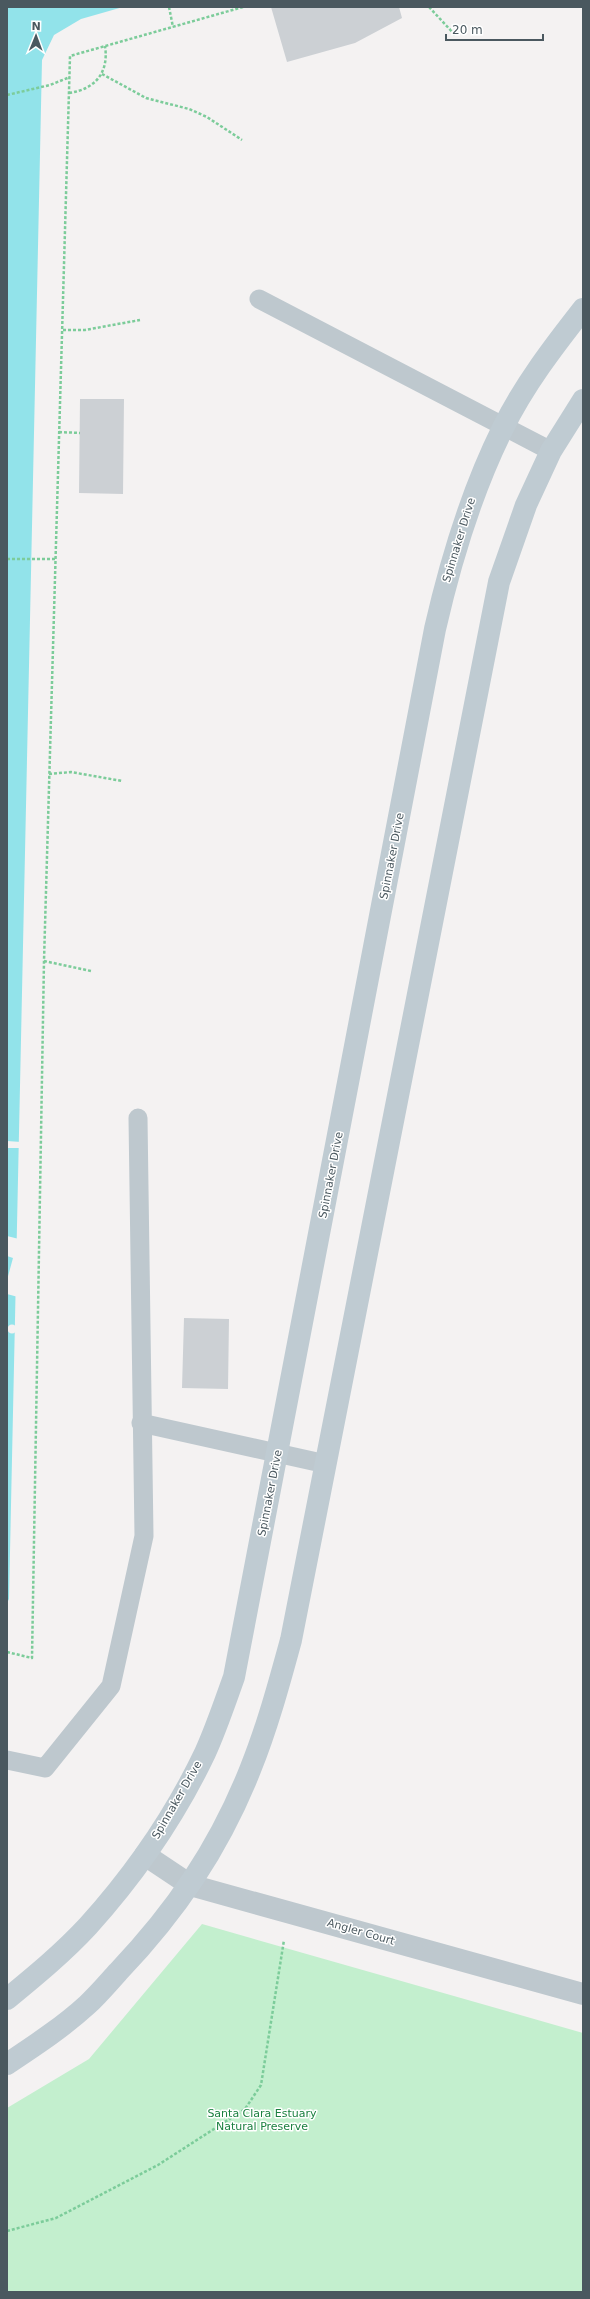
<svg xmlns="http://www.w3.org/2000/svg" width="590" height="2299" font-family="'DejaVu Sans',sans-serif">
<rect width="100%" height="100%" fill="#f4f2f2"/>
<!-- green -->
<path fill="#c3efce" d="M202,1924L583,2033V2292H7V2108L89,2059Z"/>
<!-- water -->
<path fill="#92e3ea" d="M7,7H123L81,19L54,35L42,60L9,1599L7,1603Z"/>
<!-- pier -->
<path fill="#f4f2f2" d="M7,1141L21,1142V1148H7Z
M7,1236L19,1239L18,1297L7,1294V1280L13,1258L7,1256Z
M7.5 1329a4.5 4.5 0 1 1 9 0a4.5 4.5 0 1 1-9 0Z"/>
<!-- building -->
<path fill="#ccd0d4" d="M271,7H399L402,18L355,43L287,62Z
M80,399H124L123,494L79,493Z
M184,1318L229,1319L228,1389L182,1388Z"/>
<g fill="none" stroke-linecap="round" stroke-linejoin="round">
<!-- path -->
<path stroke="#7ccc9a" stroke-width="2.5" stroke-dasharray="3 2" stroke-linecap="butt" d="M169,7L173,27
M429,7L456,36
M102,74L146,98L189,109L207,117L242,140
M69,93C96,89 109,72 105,46
M7,95L50,85L70,77
M63,330H85L140,320
M59,432L80,433
M7,559H56
M49,774L71,772L122,781
M44,961L91,971
M7,1652L32,1658L44,961L70,56L243,7
M7,2231L56,2218L158,2165L245,2109L261,2085L284,1940"/>
<!-- lane -->
<path stroke="#bec8ce" stroke-width="19" d="M259,299L551,451
M141,1423L326,1464
M7,1760L45,1768L111,1686L144,1536L138,1118"/>
<!-- street -->
<path stroke="#bec8ce" stroke-width="22" d="M145,1855L190,1885L583,1994"/>
<!-- secondary -->
<path stroke="#bfcbd2" stroke-width="22" d="M7,1999C35,1976 63,1953 88,1926C134,1875 175,1816 205,1753C216,1729 225,1702 234,1677L435,629C451,559 471,492 503,428C524,385 554,346 583,309
M7,2064C34,2046 63,2027 87,2005C98,1995 108,1983 118,1972C176,1911 219,1848 250,1770C267,1728 279,1684 291,1640L499,582L526,505L551,451L583,400"/>
</g>
<g text-anchor="middle" dominant-baseline="central" stroke-width="3" stroke-linejoin="round" paint-order="stroke">
<!-- street labels -->
<g font-size="11" fill="#4a585f" stroke="#fff">
<text transform="translate(459 540) rotate(-73)">Spinnaker Drive</text>
<text transform="translate(392 856) rotate(-79)">Spinnaker Drive</text>
<text transform="translate(331 1175) rotate(-79)">Spinnaker Drive</text>
<text transform="translate(270 1493) rotate(-79)">Spinnaker Drive</text>
<text transform="translate(177 1800) rotate(-60)">Spinnaker Drive</text>
<text transform="translate(361 1932) rotate(16)">Angler Court</text>
</g>
<!-- park labels -->
<g font-size="11" fill="#1b8040" stroke="#fff">
<text x="262" y="2113">Santa Clara Estuary<tspan x="262" dy="13">Natural Preserve</tspan></text>
</g>
</g>
<!-- border -->
<rect width="590" height="2299" fill="none" stroke="#4a585f" stroke-width="16"/>
<!-- north arrow -->
<g transform="translate(36 36) rotate(1)" stroke="#ffffff" stroke-width="3" paint-order="stroke">
<path d="M0-3L7 15L0 10L-7 15Z" fill="#4a585f"/>
<text y="-6" font-size="11" font-weight="bold" text-anchor="middle" fill="#4a585f">N</text>
</g>
<!-- scale -->
<path d="M446 34v6h97v-6" fill="none" stroke="#4a585f" stroke-width="2"/>
<text x="452" y="34" font-size="12" fill="#4a585f" stroke="#ffffff" stroke-width="3" paint-order="stroke">20 m</text>
</svg>
